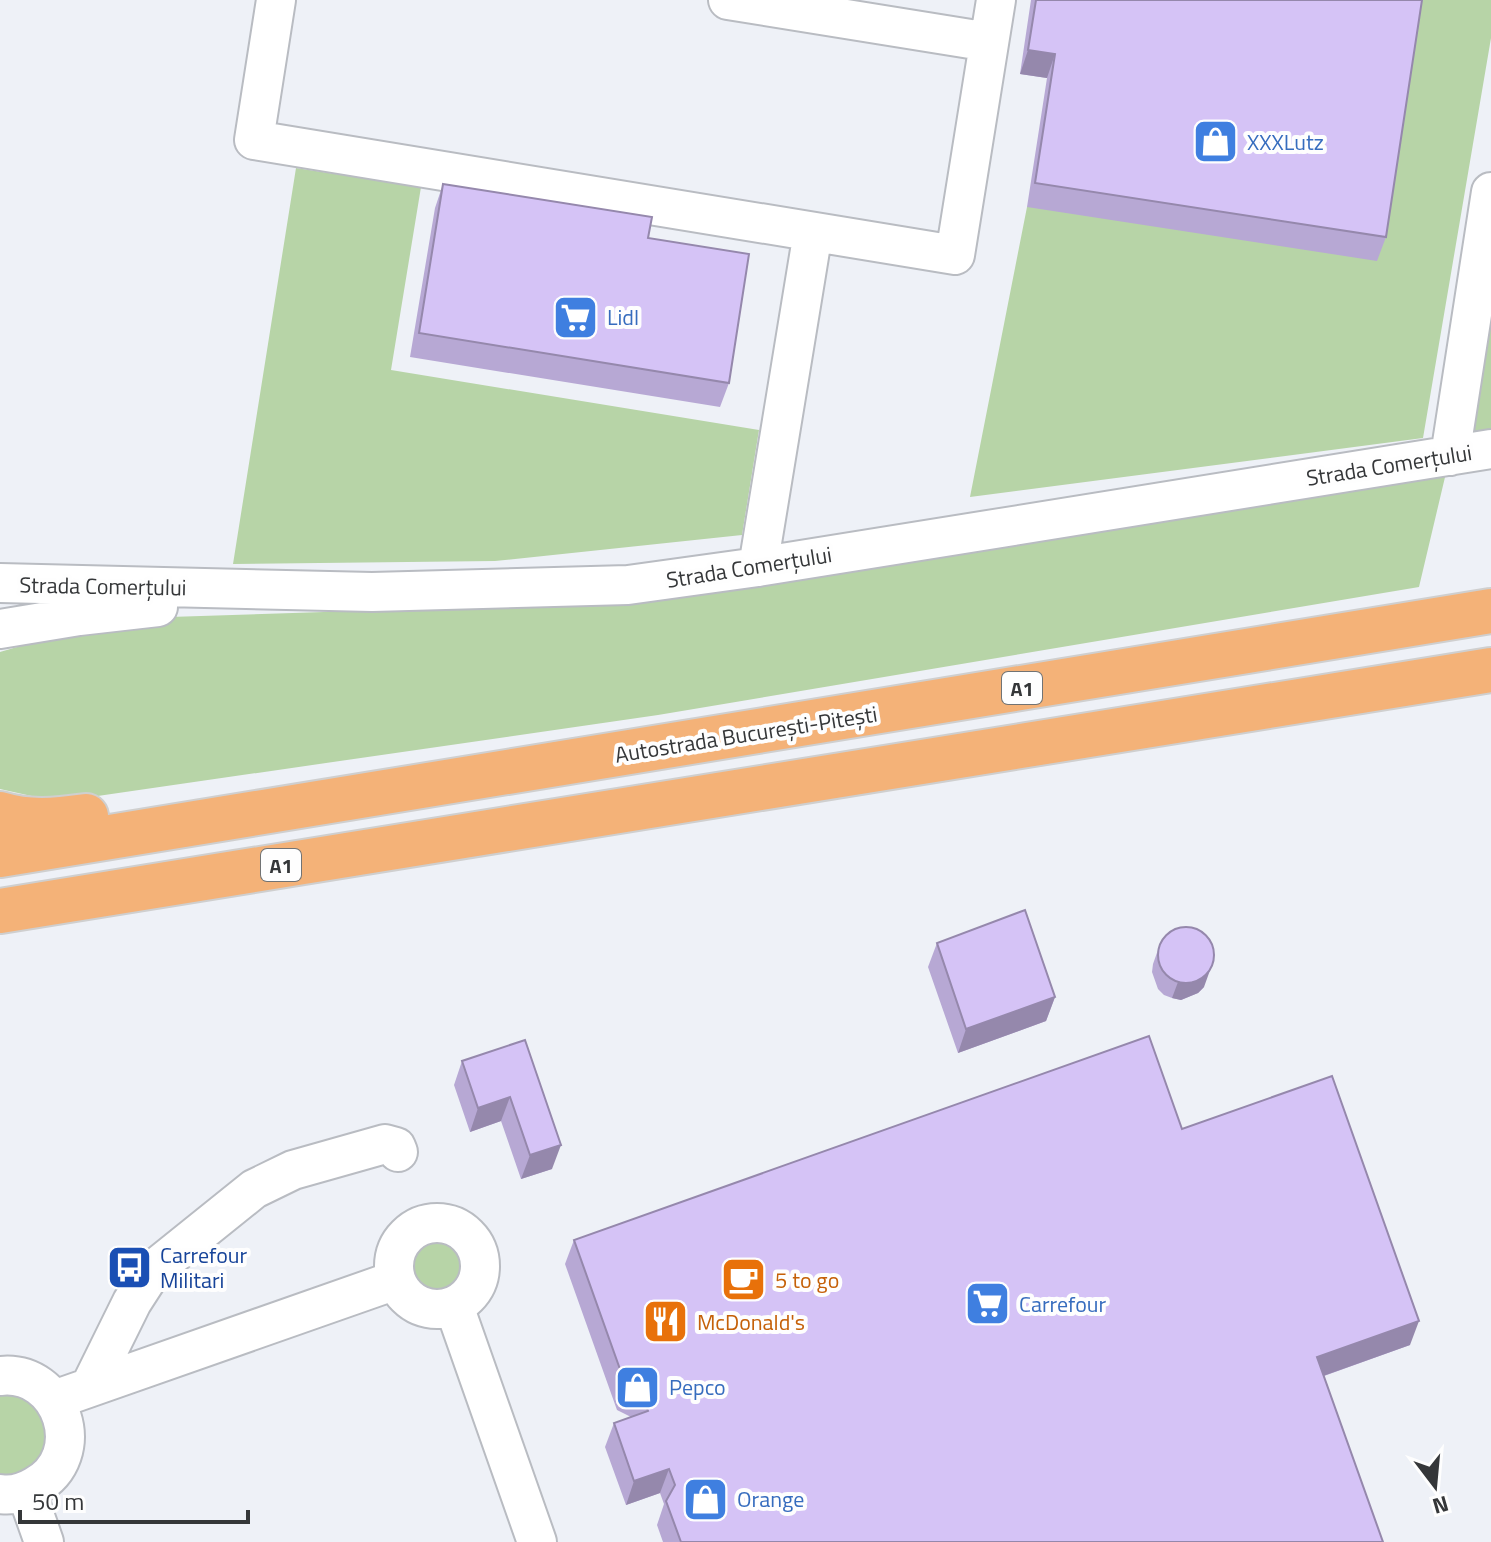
<svg xmlns="http://www.w3.org/2000/svg" width="1491" height="1542" font-family="'Titillium Web',sans-serif">
<rect width="100%" height="100%" fill="#eef1f7"/>
<!-- green -->
<path fill="#b7d4a7" d="M1417,0H1491V38L1423,438L970,497L1027,207Z
M296,168L421,187L391,370L759,430L742,535L495,561L233,564Z
M1491,215V449L1450,456L1419,587L658,715L77,799L36,797L0,789V652L89,626L138,618L633,602L1449,456Z
M407 1266a30 30 0 1 1 60 0a30 30 0 1 1-60 0Z
M0,1394L23,1397L34,1404L47,1429L42,1456L22,1474L0,1477Z"/>
<g fill="none" stroke-linecap="round" stroke-linejoin="round">
<defs>
<path id="minor" d="M276,0L254,140L955,255L996,0
M728,0L989,42
M1450,456L1491,192
M758,567L813,232
M0,583L372,592L628,585L758,567L1491,449
M0,629L79,616L158,607
M394 1266a43 43 0 1 1 86 0a43 43 0 1 1-86 0Z
M454,1306L537,1542
M0,1376C62,1369 91,1456 35,1486C25,1492 13,1496 0,1494
M90,1387L132,1302L152,1271L254,1189L293,1170L385,1144L396,1147L398,1152
M54,1400L396,1280
M26,1491L44,1542"/>
<path id="highway" d="M0,814C29,823 56,820 86,816
M0,855L1491,611
M0,911L1491,670"/>
</defs>
<!-- minor casing -->
<use href="#minor" stroke="#b9bcc2" stroke-width="42"/>
<!-- highway casing -->
<use href="#highway" stroke="#cfcfcf" stroke-width="48"/>
<!-- minor -->
<use href="#minor" stroke="#fff" stroke-width="38"/>
<!-- highway -->
<use href="#highway" stroke="#f4b278" stroke-width="44"/>
</g>
<!-- wall -->
<path fill="#b7a8d4" d="M1031,0H1422L1386,237L1377,261L1027,207L1047,78L1020,74Z
M443,184L648,238L729,383L720,407L410,357L435,208Z
M937,943L1055,997L1046,1021L958,1053L928,967Z
M1159,947L1204,987L1198,993L1181,1000L1172,998L1164,995L1158,989L1152,972L1153,964Z
M525,1040L552,1169L521,1179L501,1121L470,1132L454,1085L462,1061Z
M1182,1129L1410,1345L1324,1376L1383,1542H663L657,1525L664,1504L660,1493L626,1505L605,1447L614,1423L631,1417L617,1410L565,1264L574,1240Z"/>
<!-- shaded-wall -->
<path fill="#9588ac" d="M1028,50L1055,54L1047,78L1020,74Z
M1213,962L1204,987L1198,993L1181,1000L1172,998L1178,982Z
M1055,997L1046,1021L958,1053L966,1029Z
M510,1097L501,1121L470,1132L478,1108Z
M561,1145L552,1169L521,1179L530,1155Z
M1419,1321L1410,1345L1309,1381L1317,1357Z
M669,1469L660,1493L626,1505L634,1481Z"/>
<!-- building -->
<path fill="#d5c3f6" stroke="#9588ac" stroke-width="2" d="M1036,0H1422L1386,237L1035,183L1055,54L1028,50Z
M443,184L652,217L648,238L749,254L729,383L419,333Z
M1025,910L1055,997L966,1029L937,943Z
M1158 955a28 28 0 1 1 56 0a28 28 0 1 1-56 0Z
M1149,1036L1182,1129L1332,1076L1419,1321L1317,1357L1383,1542H681L666,1501L675,1485L669,1469L634,1481L614,1423L648,1411L642,1394L626,1386L574,1240Z
M525,1040L561,1145L530,1155L510,1097L478,1108L462,1061Z"/>
<!-- icons -->
<defs>
<symbol id="shop-square" viewBox="-11 -11 22 22"><rect x="-9" y="-9" width="18" height="18" rx="4" fill="#3f7fe0" stroke="#fefefe"/><path d="M-5-2.5h2.3a2.7 3.5 0 0 1 5.4 0H5L5.5 6h-11ZM-1.5-2.5h3a1.5 2.3 0 0 0-3 0Z" fill="#fff"/></symbol>
<symbol id="supermarket-square" viewBox="-11 -11 22 22"><rect x="-9" y="-9" width="18" height="18" rx="4" fill="#3f7fe0" stroke="#fefefe"/><path d="M-6-5.5h2.5l.6 2H6L4.5 2H-2.5L-4.4-4H-6ZM-1.5 3.2a1.3 1.3 0 1 0 .1 0ZM3 3.2a1.3 1.3 0 1 0 .1 0Z" fill="#fff"/></symbol>
<symbol id="bus-square" viewBox="-11 -11 22 22"><rect x="-9" y="-9" width="18" height="18" rx="4" fill="#1a4fb4" stroke="#fefefe"/><path d="M-5-6H5V4H4V6H2V4H-2V6H-4V4H-5ZM-3.5-4V0h7V-4ZM-3.5 1.2v1.5H-2V1.2ZM2 1.2v1.5H3.5V1.2Z" fill="#fff"/></symbol>
<symbol id="cafe-square" viewBox="-11 -11 22 22"><rect x="-9" y="-9" width="18" height="18" rx="4" fill="#e8710a" stroke="#fefefe"/><path d="M-5.5-4.5H6V0H3Q3 3.5 0 3.5H-2.5Q-5.5 3.5-5.5 0ZM3-3.2v2h1.7v-2ZM-6 4.5H4V6H-6Z" fill="#fff"/></symbol>
<symbol id="restaurant-square" viewBox="-11 -11 22 22"><rect x="-9" y="-9" width="18" height="18" rx="4" fill="#e8710a" stroke="#fefefe"/><path d="M-5-6h1v4h1v-4h1v4h1v-4h1v5L-1.5 .5V6h-2V.5L-5-1ZM5-6V6H3V1.5H1.5Q1.5-4 5-6Z" fill="#fff"/></symbol>
</defs>
<g fill-rule="evenodd">
<use href="#shop-square" x="1190" y="116" width="51" height="51"/>
<use href="#supermarket-square" x="550" y="292" width="51" height="51"/>
<use href="#bus-square" x="104" y="1242" width="51" height="51"/>
<use href="#cafe-square" x="718" y="1254" width="51" height="51"/>
<use href="#supermarket-square" x="962" y="1278" width="51" height="51"/>
<use href="#restaurant-square" x="640" y="1296" width="51" height="51"/>
<use href="#shop-square" x="612" y="1362" width="51" height="51"/>
<use href="#shop-square" x="680" y="1474" width="51" height="51"/>
</g>
<g text-anchor="middle" dominant-baseline="central" stroke-width="8" stroke-linejoin="round" paint-order="stroke">
<!-- shield labels -->
<g fill="#fefefe" stroke="#717374" stroke-width="2">
<rect x="1002" y="672" width="40" height="32" rx="6"/>
<rect x="261" y="849" width="40" height="32" rx="6"/>
</g>
<g font-size="20" font-weight="bold" fill="#353739">
<text x="1022" y="688">A1</text>
<text x="281" y="865">A1</text>
</g>
<!-- shop labels -->
<g font-size="22" fill="#366cbe" stroke="#fefefe" text-anchor="start">
<text x="1247" y="142">XXXLutz</text>
<text x="607" y="317">Lidl</text>
<text x="1019" y="1304">Carrefour</text>
<text x="669" y="1387">Pepco</text>
<text x="737" y="1499">Orange</text>
</g>
<!-- street labels -->
<g font-size="22" fill="#353739" stroke="#fefefe">
<text transform="translate(1389 465) rotate(-9)">Strada Comerțului</text>
<text transform="translate(749 567) rotate(-9)">Strada Comerțului</text>
<text transform="translate(103 586) rotate(1)">Strada Comerțului</text>
<text transform="translate(746 734) rotate(-9)">Autostrada București-Pitești</text>
</g>
<!-- transit labels -->
<g font-size="22" fill="#164399" stroke="#fefefe" text-anchor="start">
<text x="160" y="1255">Carrefour<tspan x="160" dy="25">Militari</tspan></text>
</g>
<!-- food labels -->
<g font-size="22" fill="#c56008" stroke="#fefefe" text-anchor="start">
<text x="775" y="1280">5 to go</text>
<text x="697" y="1322">McDonald's</text>
</g>
</g>
<!-- north arrow -->
<g transform="translate(1435 1486) rotate(164)" stroke="#fefefe" stroke-width="6" paint-order="stroke">
<path d="M0-6L14 30L0 20L-14 30Z" fill="#353739"/>
<text y="-12" font-size="22" font-weight="bold" text-anchor="middle" fill="#353739">N</text>
</g>
<!-- scale -->
<path d="M20 1510v12h228v-12" fill="none" stroke="#353739" stroke-width="4"/>
<text x="32" y="1510" font-size="24" fill="#353739" stroke="#fefefe" stroke-width="6" paint-order="stroke">50 m</text>
</svg>
